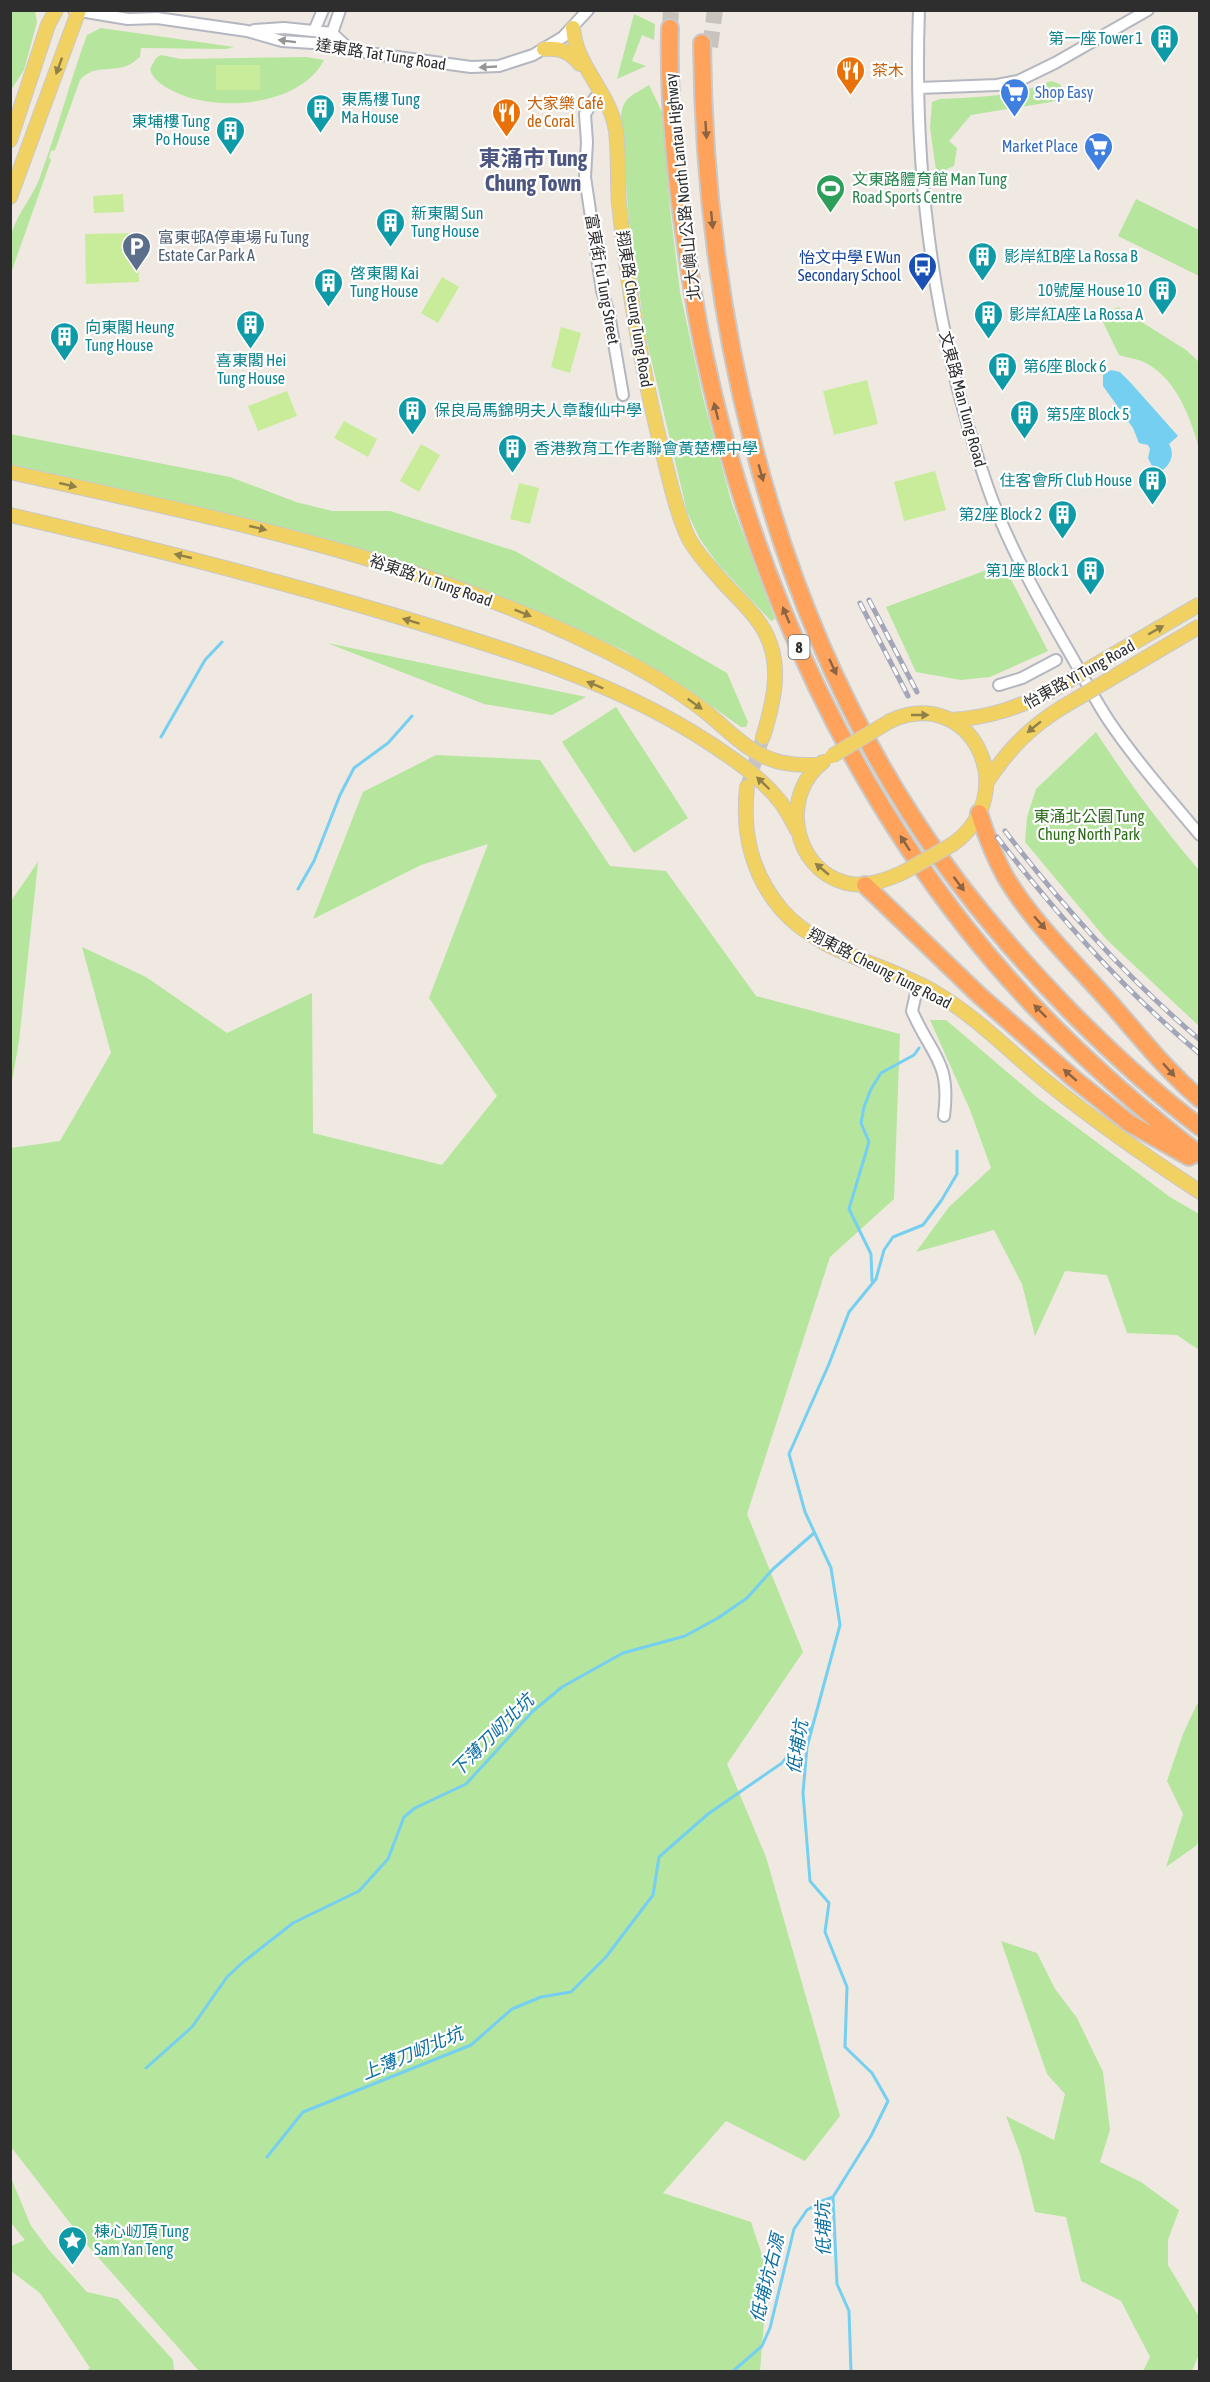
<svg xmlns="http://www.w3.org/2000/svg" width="1210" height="2382" font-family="'Asap Condensed','Noto Sans TC',sans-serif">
<rect width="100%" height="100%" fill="#efe9e1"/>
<!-- green -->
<path fill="#b6e59e" d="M11,10L35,11L37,22L24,70L11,90Z
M634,14L655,24L654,40L642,35L632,61L646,66L617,79Z
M101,28L234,47L226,49L141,48L140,57C135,61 129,66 123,67C106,71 92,66 80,80L55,150L51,151L49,157L51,160L11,273C10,262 9,251 10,241C13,217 34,197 41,174C58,128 70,81 87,35Z
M161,55L181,59L306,57L324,60C300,107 215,113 173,91C163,86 153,80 150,69L156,58Z
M1051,81L1060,84L1066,96L1051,102L971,115L949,141L957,148L954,166L941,172L936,170L930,128L932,102L940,99C980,97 1013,97 1051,81Z
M649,85L662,112L670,209L680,292L703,398L732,504L775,619L771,621L717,563L700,539L687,512L645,333L629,222L621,118C622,97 633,95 649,85Z
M1136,199L1199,230V276L1118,236Z
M1118,307L1186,350L1199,362V449C1191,418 1177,380 1146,363C1139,359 1128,358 1119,355L1100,316Z
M10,434L230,477L296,502L332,511H390L515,551L727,673L748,722L746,727H741L690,691L625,651L554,618L440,575L337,542L82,481L11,468Z
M1003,564L1048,651L990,677L961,680L916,672L886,607Z
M327,643L586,697L552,715L484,704Z
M616,707L688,818L634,853L562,742Z
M1096,732C1127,780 1162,827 1199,870V1026L1106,939L1025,842L1027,817L1036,789Z
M436,755L540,760L610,866L666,871L756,996L900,1034L894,1199L830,1257L747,1514L803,1652L727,1764L766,1857L840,2116L805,2161L726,2121L663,2193L751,2222L768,2273L760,2371H199L88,2246L11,2147V1148L60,1141L111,1053L82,947L146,977L227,1033L312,993L313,1133L442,1165L497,1096L429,998L488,844L421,865L313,919L363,792Z
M38,862L19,1041L11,1087V901Z
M930,1020H946L1039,1099L1170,1197L1199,1214V1350L1177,1335L1127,1333L1107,1275L1065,1271L1035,1336L1022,1284L994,1230L916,1252L949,1207L991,1168L970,1110Z
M1197,1704L1200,1705L1199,1834L1197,1845L1166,1867L1183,1814L1167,1781L1183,1734Z
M1001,1941L1037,1953L1055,1989L1077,2018L1103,2072L1110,2130L1100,2162L1141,2182L1179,2210L1168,2240V2265L1199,2317V2354L1192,2371H1143L1150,2357L1121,2301L1081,2281L1066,2217L1035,2212L1021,2156L1006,2116L1054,2140L1065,2094L1047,2074Z
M11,2178L31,2226L49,2250L87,2292L118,2299L173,2360L174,2371H86L90,2368L40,2293L11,2271V2246L25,2240L11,2223Z"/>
<!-- pitch -->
<path fill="#c9ec9a" d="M216,65H260V90H216Z
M123,194L124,212L94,213L93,196Z
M137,233L139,282L86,284L85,234Z
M442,277L459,287L438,323L421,313Z
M561,327L581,333L570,373L551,367Z
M867,380L878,424L834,435L823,391Z
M287,391L297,416L258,431L248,406Z
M344,421L377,439L368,457L334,438Z
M421,444L440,455L419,492L400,481Z
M935,471L946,510L904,521L894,482Z
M519,483L539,488L530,524L510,519Z"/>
<!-- water -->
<path fill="#75cff0" d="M1111,370L1120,372L1130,382L1178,436L1169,444C1175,454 1171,463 1163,470L1153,468L1148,458L1150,449L1148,445L1139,443L1133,428L1103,386V375Z"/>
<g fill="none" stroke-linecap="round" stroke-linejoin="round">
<!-- stream -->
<path stroke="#75cff0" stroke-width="3" d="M161,737L205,660L222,642
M298,889L314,861L340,795L354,768L388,743L412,716
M872,1281L871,1254L849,1209L869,1142L861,1123L864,1107L871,1089L881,1073L914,1055L919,1048
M146,2068L192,2027L227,1977L242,1963L293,1923L359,1891L388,1859L404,1817L415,1808L466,1784L532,1712L562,1687L623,1653L685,1636L718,1618L747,1598L773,1569L814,1533
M267,2157L303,2112L471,2045L512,2009L541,1997L571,1992L606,1957L653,1895L659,1857L708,1814L782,1763L811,1728
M732,2372L762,2346L770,2328L794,2229L807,2210L822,2201L833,2197
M851,2372L849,2311L837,2284L833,2197L871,2136L888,2101L872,2073L845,2047L847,1987L825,1932L829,1903L810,1881L803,1793L807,1747L840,1625L831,1568L805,1512L789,1454L829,1364L849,1312L876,1279L884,1250L893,1237L923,1225L941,1201L957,1174V1151"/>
<!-- major-tunnel -->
<path stroke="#c8c4bd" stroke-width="14" stroke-dasharray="14 7" stroke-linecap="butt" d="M747,787L763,737"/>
<!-- highway-tunnel -->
<path stroke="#c8c4bd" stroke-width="16" stroke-dasharray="16 8" stroke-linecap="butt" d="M670,28L671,10
M710,47L715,10"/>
<defs>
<path id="minor" d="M74,10L128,19L157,18L247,31L282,41L328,44L368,53L471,67L499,66L533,55L563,37L588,10
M919,10C913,172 934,335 988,488C1007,543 1039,600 1068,650C1082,674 1094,699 1109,721C1136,761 1169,798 1200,835
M254,30L284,28L332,33L349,49
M314,31L323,10
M330,39L340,10
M919,88L997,85L1018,81L1055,63L1148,10
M605,98H595L585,114L587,142L585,177L602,291L609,314L623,395
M999,685L1022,678L1056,660
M918,984L912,1011C932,1057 951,1061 944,1116"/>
<path id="major" d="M573,28C576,67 610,92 616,131C619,155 617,180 619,204C628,288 642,372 663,454C670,481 676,511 688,537C696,553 709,566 721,580C732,592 745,604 755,617C785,654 776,695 763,737
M544,49C560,48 569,51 580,64
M10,140L48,25L56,10
M10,197L79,10
M10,472C224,520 440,561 635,666C660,680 685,695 707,713C728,730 748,752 773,760C787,765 803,765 818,765
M10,515C139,545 266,577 393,615C502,648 616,681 711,744C735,760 760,777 778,799C786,808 791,819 797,830
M950,720C988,718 1017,708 1051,691
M890,721C971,684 1024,792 953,844
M823,762C780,794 792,869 846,883C866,888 886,880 904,872
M987,782C1007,751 1029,728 1061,708
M747,787C742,833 751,873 781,909C821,955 886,963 936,993C975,1016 1007,1049 1042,1078C1092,1119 1145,1156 1200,1192"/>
<path id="highway" d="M670,28C668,103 676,180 687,254C721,497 815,736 967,929C1033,1013 1115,1089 1200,1155
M702,43C704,308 766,588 910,813C957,887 1013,953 1074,1015C1114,1055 1155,1093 1200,1127
M979,813C986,835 994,856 1005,876C1030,920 1079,967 1113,1006C1141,1038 1167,1071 1200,1099
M865,885L979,995L1073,1078L1129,1123L1189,1157"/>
</defs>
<!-- minor casing -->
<use href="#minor" stroke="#b4b7c1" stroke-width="14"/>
<!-- major casing -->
<use href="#major" stroke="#c9c9c9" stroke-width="16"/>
<!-- highway casing -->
<use href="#highway" stroke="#c9c9c9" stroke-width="20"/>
<!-- minor -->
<use href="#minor" stroke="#fff" stroke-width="10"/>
<!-- major -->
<use href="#major" stroke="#f2d163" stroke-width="14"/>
<!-- highway -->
<use href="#highway" stroke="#ffa35c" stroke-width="16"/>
<defs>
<path id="rail" d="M869,600L917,692
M860,603L908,696
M1005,831C1063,907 1127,978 1200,1040
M997,837C1057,915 1123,990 1200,1054"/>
</defs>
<!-- rail casing -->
<use href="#rail" stroke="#a3a6b8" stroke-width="5"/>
<!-- rail -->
<use href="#rail" stroke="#fff" stroke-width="3" stroke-dasharray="9" stroke-linecap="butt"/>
<defs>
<path id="major-bridge" d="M1051,691L1200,604
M1061,708L1200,626
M832,756L890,721
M904,872L953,844"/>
</defs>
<!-- major-bridge casing -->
<use href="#major-bridge" stroke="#c9c9c9" stroke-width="16" stroke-linecap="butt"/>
<!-- major-bridge -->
<use href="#major-bridge" stroke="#f2d163" stroke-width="14"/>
</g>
<!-- one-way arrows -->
<defs><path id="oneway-solid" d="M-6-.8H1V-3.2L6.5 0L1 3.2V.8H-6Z" transform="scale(1.5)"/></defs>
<g fill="#969696">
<use href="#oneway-solid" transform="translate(287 41) rotate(-173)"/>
<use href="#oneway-solid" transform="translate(488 67) rotate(177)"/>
</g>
<g fill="#908048">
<use href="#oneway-solid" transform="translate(59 66) rotate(110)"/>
<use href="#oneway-solid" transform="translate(68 485) rotate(13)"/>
<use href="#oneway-solid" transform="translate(258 528) rotate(13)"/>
<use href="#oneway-solid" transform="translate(183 556) rotate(-167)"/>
<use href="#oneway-solid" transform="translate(523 613) rotate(22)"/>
<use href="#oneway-solid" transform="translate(411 621) rotate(-163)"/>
<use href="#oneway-solid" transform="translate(1156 630) rotate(-30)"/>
<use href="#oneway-solid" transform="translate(595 685) rotate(-158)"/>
<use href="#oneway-solid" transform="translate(695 704) rotate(36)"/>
<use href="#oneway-solid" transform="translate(920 715)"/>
<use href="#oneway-solid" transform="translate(1034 727) rotate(141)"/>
<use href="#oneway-solid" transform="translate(763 783) rotate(-136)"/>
<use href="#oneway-solid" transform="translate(822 869) rotate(-140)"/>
</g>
<g fill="#8c6343">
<use href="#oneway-solid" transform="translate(706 130) rotate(86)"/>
<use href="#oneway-solid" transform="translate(712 220) rotate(84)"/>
<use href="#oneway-solid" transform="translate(716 411) rotate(-104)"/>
<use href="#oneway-solid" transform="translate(761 473) rotate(74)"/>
<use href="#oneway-solid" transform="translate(786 615) rotate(-113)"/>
<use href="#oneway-solid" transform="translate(833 667) rotate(65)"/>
<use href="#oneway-solid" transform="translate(905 843) rotate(-123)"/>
<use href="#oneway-solid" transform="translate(959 884) rotate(53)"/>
<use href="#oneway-solid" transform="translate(1040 923) rotate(49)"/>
<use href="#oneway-solid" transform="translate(1040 1011) rotate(-135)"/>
<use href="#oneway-solid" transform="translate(1169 1070) rotate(48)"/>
<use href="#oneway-solid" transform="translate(1070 1075) rotate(-139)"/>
</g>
<!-- icons -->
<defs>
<symbol id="building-pin" viewBox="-11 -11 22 30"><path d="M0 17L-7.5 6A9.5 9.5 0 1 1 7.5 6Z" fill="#0f9aa8" stroke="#fff"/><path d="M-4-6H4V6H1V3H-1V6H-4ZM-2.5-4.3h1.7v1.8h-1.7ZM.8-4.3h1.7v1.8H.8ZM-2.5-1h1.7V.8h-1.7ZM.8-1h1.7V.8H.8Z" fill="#fff"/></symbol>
<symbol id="restaurant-pin" viewBox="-11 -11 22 30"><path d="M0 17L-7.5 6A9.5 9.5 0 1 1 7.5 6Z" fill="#e8710a" stroke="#fff"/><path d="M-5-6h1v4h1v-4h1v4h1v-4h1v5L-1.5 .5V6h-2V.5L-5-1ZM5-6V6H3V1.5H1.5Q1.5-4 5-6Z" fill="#fff"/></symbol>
<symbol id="supermarket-pin" viewBox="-11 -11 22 30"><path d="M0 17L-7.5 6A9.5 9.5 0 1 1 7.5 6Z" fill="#3f7fe0" stroke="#fff"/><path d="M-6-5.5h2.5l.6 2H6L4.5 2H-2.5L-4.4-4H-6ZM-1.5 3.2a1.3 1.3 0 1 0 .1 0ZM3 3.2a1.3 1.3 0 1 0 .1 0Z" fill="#fff"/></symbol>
<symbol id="stadium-pin" viewBox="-11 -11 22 30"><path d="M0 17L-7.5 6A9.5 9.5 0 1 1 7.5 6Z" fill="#2e9e5b" stroke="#fff"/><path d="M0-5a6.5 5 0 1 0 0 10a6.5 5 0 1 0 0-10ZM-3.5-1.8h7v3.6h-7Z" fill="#fff"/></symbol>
<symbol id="parking-pin" viewBox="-11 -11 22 30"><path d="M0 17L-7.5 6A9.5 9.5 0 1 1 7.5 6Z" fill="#5c6f8a" stroke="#fff"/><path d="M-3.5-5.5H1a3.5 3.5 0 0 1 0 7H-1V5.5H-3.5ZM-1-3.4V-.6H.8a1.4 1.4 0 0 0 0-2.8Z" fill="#fff"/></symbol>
<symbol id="bus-pin" viewBox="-11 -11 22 30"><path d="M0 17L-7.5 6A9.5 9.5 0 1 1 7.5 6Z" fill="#1a4fb4" stroke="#fff"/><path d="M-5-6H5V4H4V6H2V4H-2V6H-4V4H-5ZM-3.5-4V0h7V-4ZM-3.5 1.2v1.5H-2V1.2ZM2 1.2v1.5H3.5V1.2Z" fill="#fff"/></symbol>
<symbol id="sight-pin" viewBox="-11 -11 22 30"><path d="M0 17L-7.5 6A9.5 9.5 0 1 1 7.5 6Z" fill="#0f9aa8" stroke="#fff"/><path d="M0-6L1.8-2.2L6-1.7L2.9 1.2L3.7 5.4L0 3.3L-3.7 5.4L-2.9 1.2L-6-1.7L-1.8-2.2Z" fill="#fff"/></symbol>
</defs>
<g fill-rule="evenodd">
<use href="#building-pin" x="1148" y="22" width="33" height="45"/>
<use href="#restaurant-pin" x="834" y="54" width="33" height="45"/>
<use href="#supermarket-pin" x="998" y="76" width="33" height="45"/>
<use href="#building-pin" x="304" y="92" width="33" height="45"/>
<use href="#restaurant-pin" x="490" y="96" width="33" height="45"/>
<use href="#building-pin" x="214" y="114" width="33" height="45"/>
<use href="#supermarket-pin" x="1082" y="130" width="33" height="45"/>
<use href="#stadium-pin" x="814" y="172" width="33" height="45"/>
<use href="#building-pin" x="374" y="206" width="33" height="45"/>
<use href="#parking-pin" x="120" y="230" width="33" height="45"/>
<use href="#building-pin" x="966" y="240" width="33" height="45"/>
<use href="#bus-pin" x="906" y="250" width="33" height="45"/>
<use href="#building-pin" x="312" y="266" width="33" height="45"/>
<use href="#building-pin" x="1146" y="274" width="33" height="45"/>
<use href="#building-pin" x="972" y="298" width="33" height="45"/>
<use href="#building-pin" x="234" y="308" width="33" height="45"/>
<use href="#building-pin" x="48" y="320" width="33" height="45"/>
<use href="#building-pin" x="986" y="350" width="33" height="45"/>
<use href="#building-pin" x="396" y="394" width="33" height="45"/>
<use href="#building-pin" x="1008" y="398" width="33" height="45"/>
<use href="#building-pin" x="496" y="432" width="33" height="45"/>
<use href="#building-pin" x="1136" y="464" width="33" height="45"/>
<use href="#building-pin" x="1046" y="498" width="33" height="45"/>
<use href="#building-pin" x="1074" y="554" width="33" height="45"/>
<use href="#sight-pin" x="56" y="2224" width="33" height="45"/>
</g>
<g text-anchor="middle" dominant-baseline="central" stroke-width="4.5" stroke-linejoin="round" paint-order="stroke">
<!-- shield labels -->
<rect fill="#fff" stroke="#6d6d6d" stroke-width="1.5" x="788.5" y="635" width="21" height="24" rx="4.5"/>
<g font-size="15" font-weight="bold" fill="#2e2e2e">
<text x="799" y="647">8</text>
</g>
<!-- culture labels -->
<g font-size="16" fill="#0d838f" stroke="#fff" text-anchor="start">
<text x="1143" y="38" text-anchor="end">第一座 Tower 1</text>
<text x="341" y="99">東馬樓 Tung<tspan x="341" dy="18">Ma House</tspan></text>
<text x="210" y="121" text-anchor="end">東埔樓 Tung<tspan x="210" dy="18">Po House</tspan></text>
<text x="411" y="213">新東閣 Sun<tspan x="411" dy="18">Tung House</tspan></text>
<text x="1004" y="256">影岸紅B座 La Rossa B</text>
<text x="350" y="273">啓東閣 Kai<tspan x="350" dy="18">Tung House</tspan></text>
<text x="1142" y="290" text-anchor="end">10號屋 House 10</text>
<text x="1009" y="314">影岸紅A座 La Rossa A</text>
<text x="85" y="327">向東閣 Heung<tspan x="85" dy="18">Tung House</tspan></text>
<text x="251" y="360" text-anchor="middle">喜東閣 Hei<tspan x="251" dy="18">Tung House</tspan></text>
<text x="1023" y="366">第6座 Block 6</text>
<text x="434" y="410">保良局馬錦明夫人章馥仙中學</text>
<text x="1046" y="414">第5座 Block 5</text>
<text x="534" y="448">香港教育工作者聯會黃楚標中學</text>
<text x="1132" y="480" text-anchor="end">住客會所 Club House</text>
<text x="1042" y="514" text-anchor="end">第2座 Block 2</text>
<text x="1069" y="570" text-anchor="end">第1座 Block 1</text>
<text x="94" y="2231">棟心屻頂 Tung<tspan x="94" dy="18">Sam Yan Teng</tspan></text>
</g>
<!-- street labels -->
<g font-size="16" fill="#2e2e2e" stroke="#fff">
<text transform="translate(381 54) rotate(9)">達東路 Tat Tung Road</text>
<text transform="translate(682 187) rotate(-96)">北大嶼山公路 North Lantau Highway</text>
<text transform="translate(603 279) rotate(80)">富東街 Fu Tung Street</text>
<text transform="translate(635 309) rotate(81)">翔東路 Cheung Tung Road</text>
<text transform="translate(963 399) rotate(75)">文東路 Man Tung Road</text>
<text transform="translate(431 580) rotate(19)">裕東路 Yu Tung Road</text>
<text transform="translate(1079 674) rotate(-29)">怡東路 Yi Tung Road</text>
<text transform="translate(880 968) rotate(27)">翔東路 Cheung Tung Road</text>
</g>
<!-- food labels -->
<g font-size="16" fill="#c56008" stroke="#fff" text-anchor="start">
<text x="872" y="70">茶木</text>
<text x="527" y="103">大家樂 Café<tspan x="527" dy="18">de Coral</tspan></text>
</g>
<!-- shop labels -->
<g font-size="16" fill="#366cbe" stroke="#fff" text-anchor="start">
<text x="1035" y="92">Shop Easy</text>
<text x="1078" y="146" text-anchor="end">Market Place</text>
</g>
<!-- leisure labels -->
<g font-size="16" fill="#27864d" stroke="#fff" text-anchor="start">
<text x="852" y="179">文東路體育館 Man Tung<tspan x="852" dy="18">Road Sports Centre</tspan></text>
</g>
<!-- service labels -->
<g font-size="16" fill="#4e5e75" stroke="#fff" text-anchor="start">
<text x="158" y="237">富東邨A停車場 Fu Tung<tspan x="158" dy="18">Estate Car Park A</tspan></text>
</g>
<!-- transit labels -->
<g font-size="16" fill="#164399" stroke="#fff" text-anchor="end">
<text x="901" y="257">怡文中學 E Wun<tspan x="901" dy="18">Secondary School</tspan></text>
</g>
<!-- park labels -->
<g font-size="16" fill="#2c6e1b" stroke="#fff">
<text x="1089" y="816">東涌北公園 Tung<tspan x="1089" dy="18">Chung North Park</tspan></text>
</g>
<!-- water labels -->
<g font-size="18" font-style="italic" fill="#0d6fa3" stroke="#fff">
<text transform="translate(492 1735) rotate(-45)">下薄刀屻北坑</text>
<text transform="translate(797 1747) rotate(-81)">低埔坑</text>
<text transform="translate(412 2053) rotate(-23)">上薄刀屻北坑</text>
<text transform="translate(823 2229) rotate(-91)">低埔坑</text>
<text transform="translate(767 2278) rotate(-76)">低埔坑右源</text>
</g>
<!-- district labels -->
<g font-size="22" font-weight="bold" fill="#4d5680" stroke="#fff">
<text x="533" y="158">東涌市 Tung<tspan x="533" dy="25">Chung Town</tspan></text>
</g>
</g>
<!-- border -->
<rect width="1210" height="2382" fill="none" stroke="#2e2e2e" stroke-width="24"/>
</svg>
